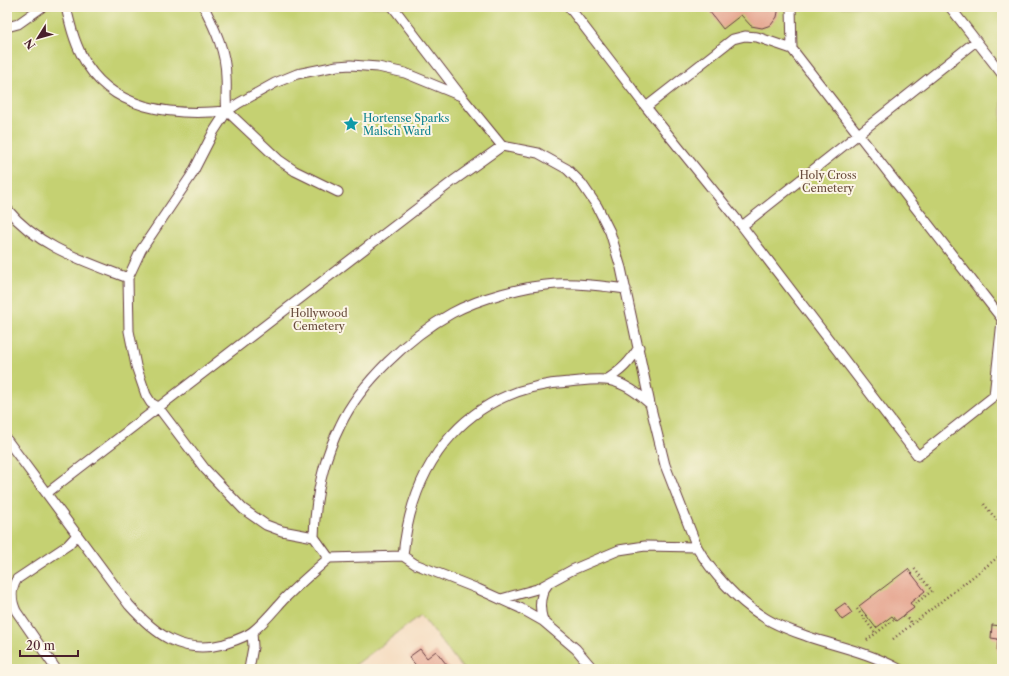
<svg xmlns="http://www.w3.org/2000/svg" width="1009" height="676" font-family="'Libre Caslon Text',serif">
<rect width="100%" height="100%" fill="#fcf5e5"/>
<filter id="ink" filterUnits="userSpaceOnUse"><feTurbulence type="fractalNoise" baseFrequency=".025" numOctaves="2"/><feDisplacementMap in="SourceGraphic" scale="8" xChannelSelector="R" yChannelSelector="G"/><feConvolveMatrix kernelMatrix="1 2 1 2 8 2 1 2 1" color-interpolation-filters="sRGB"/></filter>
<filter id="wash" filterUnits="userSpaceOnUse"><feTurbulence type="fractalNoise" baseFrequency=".012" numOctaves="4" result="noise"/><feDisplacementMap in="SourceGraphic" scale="16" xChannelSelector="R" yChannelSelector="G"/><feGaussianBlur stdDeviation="0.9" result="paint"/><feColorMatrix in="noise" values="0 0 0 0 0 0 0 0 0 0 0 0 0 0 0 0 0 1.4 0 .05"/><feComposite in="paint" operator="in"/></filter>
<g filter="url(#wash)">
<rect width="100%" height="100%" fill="#f5dcc0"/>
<!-- green -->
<path fill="#c5d172" stroke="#88784e" d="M7,7H1002V669H463L421,615L350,669H7Z"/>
<g id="blocks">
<!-- building -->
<path fill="#e6a893" d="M706,7H779L777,17L771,25L762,28L751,26L741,15L723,29Z
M908,569L925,591L910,603L914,608L896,621L892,616L876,628L859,606Z
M845,603L852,613L842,620L835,610Z
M992,625L1002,626V653L997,652L998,639L991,638Z
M420,649L427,658L436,651L450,669H419L409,657Z"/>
</g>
</g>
<g filter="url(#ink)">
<use href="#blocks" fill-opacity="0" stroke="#643b41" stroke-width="1"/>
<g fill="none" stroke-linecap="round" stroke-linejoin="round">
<defs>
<path id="lane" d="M66,7C70,24 74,41 82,56C110,111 173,116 227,111L279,160L295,171L338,192
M204,7C215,29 226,52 226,77C227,90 225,98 227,111
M393,7L462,97L502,146L538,153L567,169L582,184L597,206L610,232L621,268L650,404L665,465L697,547C711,572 738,601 762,616C776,626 793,631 809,637C840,647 870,653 899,669
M569,7L646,107L742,226L918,456L994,396L1002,321
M791,7L792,49
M950,7L1002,74
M7,27L18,24L42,7
M646,107L733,39L745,36L757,37L792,49L1002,319
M7,209C38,247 84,261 128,278
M742,226L976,41
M606,380C621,371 630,362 639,347
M7,440L129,605C156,635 182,655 224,644C233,641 244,638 252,632C264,623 274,610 284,599C298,585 314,571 329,558L403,556L415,564L478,589L520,608L543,621L576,649L593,669
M47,493L453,181L502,146
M314,537L282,531L266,525L243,509L205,469L158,407L151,403L146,395L136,366L129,331L128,278L141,250L191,176L214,131L227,111L239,103L275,83L297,74L337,66L351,65L378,67L405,73L461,96
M403,556C412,459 469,388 569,382C581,381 593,379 605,380C622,381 639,394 650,404
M329,558L314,537C315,499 323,460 340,426C360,383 410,336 452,313C480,298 524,286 556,284C579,283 603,286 626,289
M501,599L537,589L572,570L619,550L645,546L697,547
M543,621C539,608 539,595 548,584
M56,669L16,611C11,600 10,590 17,579L68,545L77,535
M249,669L253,647L252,632"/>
</defs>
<!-- lane casing -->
<use href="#lane" stroke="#643b41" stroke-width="11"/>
<!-- path -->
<path stroke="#643b41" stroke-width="2.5" stroke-dasharray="1 3" stroke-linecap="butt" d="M984,504L1002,527
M912,606L932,591L913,567
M857,609L876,634
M905,615L912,624
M893,639L1002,554
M867,640L895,619"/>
<!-- lane -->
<use href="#lane" stroke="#fff" stroke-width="9"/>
</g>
</g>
<!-- icons -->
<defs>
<symbol id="sight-bare" viewBox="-9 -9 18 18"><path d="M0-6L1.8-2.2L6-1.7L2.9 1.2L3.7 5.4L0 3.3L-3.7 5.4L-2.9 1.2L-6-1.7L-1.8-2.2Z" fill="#0f9aa8" stroke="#fcf5e5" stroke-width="2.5" paint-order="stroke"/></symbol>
</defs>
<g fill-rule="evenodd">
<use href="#sight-bare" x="340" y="113" width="22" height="22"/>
</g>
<g text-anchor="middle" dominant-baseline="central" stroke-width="4" stroke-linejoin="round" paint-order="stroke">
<!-- culture labels -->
<g font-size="11" fill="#0d838f" stroke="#fcf5e5" text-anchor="start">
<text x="363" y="118">Hortense Sparks<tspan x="363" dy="13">Malsch Ward</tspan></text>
</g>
<!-- park labels -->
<g font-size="11" fill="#694c3d" stroke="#fcf5e5">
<text x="828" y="175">Holy Cross<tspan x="828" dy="13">Cemetery</tspan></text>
<text x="319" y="313">Hollywood<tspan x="319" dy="13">Cemetery</tspan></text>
</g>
</g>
<!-- margin -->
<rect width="1009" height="676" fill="none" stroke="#fcf5e5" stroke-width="24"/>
<!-- north arrow -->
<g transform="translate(38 38) rotate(233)" stroke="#fcf5e5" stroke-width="3" paint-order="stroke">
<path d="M0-3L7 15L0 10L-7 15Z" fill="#4a1f2b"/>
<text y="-6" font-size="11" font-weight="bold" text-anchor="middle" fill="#4a1f2b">N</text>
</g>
<!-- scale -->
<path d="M20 650v6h58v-6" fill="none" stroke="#4a1f2b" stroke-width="2"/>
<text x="26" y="650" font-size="12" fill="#4a1f2b" stroke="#fcf5e5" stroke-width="3" paint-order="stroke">20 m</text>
</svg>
